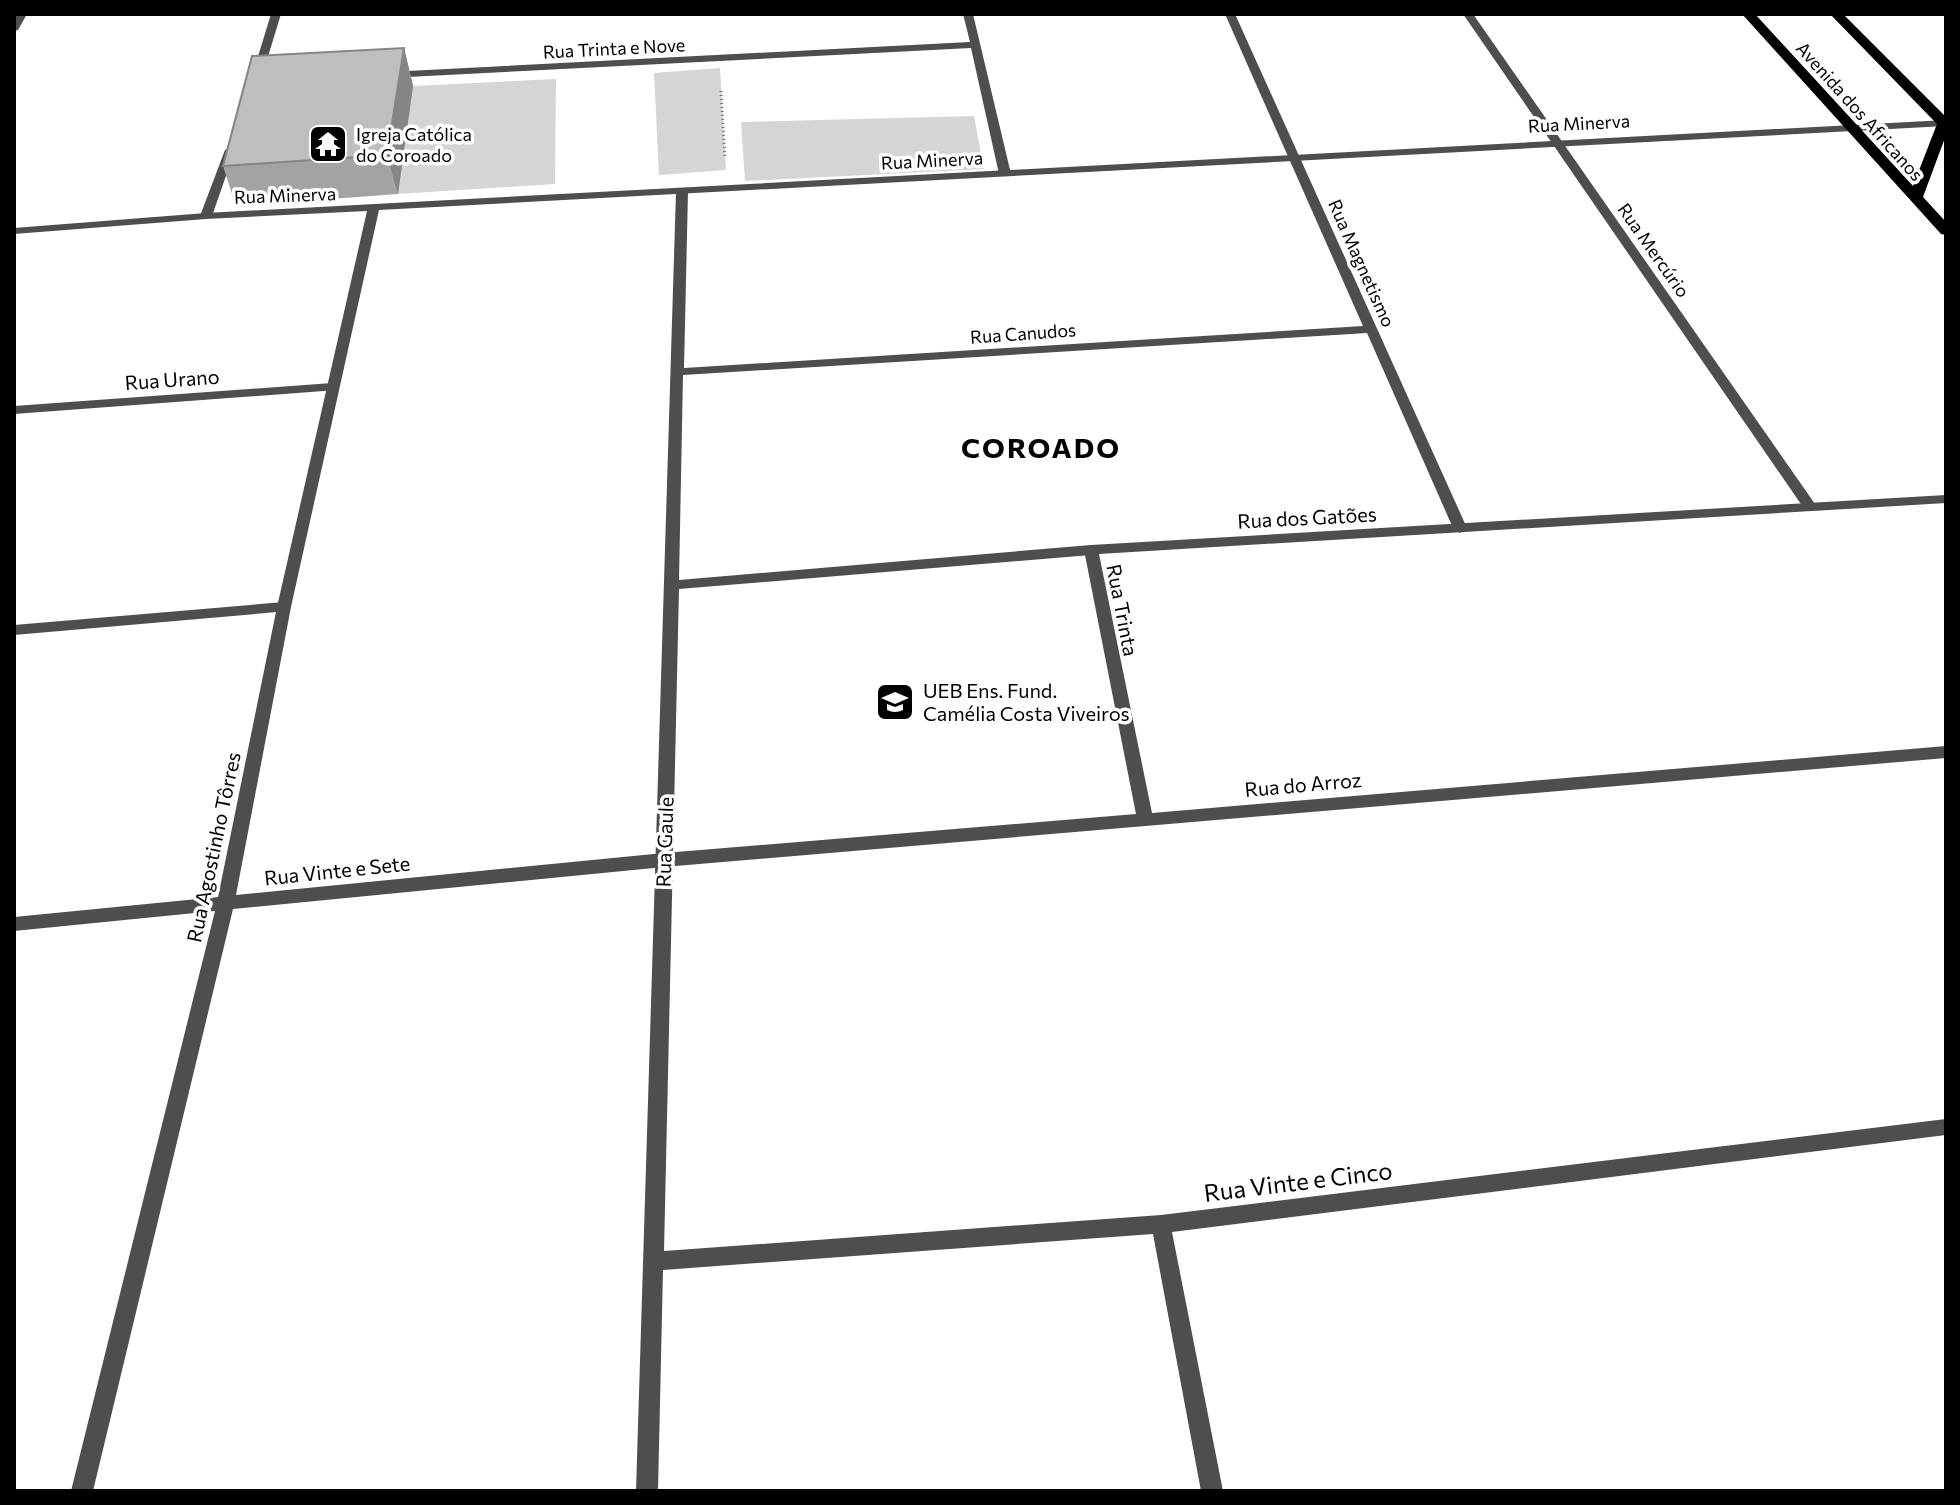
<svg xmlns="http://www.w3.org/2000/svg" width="1960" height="1505" font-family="Commissioner,sans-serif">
<rect width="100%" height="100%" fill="#fff"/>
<!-- green -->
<path fill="#d5d5d5" d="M720,68L726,170L659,175L654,73Z
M556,79L555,184L398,194L413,86Z
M974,116L984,169L745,181L741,122Z"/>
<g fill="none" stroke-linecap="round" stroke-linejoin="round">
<!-- path -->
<path stroke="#707070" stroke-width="3" stroke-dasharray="1 3" stroke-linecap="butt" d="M721,91L725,157"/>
<!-- minor -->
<path fill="#4e4e4e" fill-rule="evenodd" d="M17,14H27L18,30L14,31V19Z
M271,14H281L262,76L257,79L252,76Z
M963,14H973L1011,174L1009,176L999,174L971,48L388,78L383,75L388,72L970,42Z
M1225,14H1235L1467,528L1460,533L1453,528L1367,333L683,375L679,580L1091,545L1098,550L1091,555L679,589L664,1251L1161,1215L1946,1119V1135L1172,1232L1223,1491H1201L1153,1234L663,1270L658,1491H636L676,192L682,189L688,192L684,368L1363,326Z
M1463,14H1473L1815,504L1817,507L1815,510H1805Z
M230,147L235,150L212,216L202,218L200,216L225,150Z
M332,383L338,387L337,390L14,414V406Z
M284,602L289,603L291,607L289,611L14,635V625Z"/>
<!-- tertiary -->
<path fill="#4e4e4e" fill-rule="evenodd" d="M1946,120V126L379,210L291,607L236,895L664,853L1136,814L1084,550L1091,545L1946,495V503L1099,554L1152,813L1946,746V758L664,867L233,909L93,1491H71L215,911L14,931V917L218,897L277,607L367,211L206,219L14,234V228L206,213Z"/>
<!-- primary -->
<path fill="#000" fill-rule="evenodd" d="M1742,14H1755L1913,186L1937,124L1830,14H1843L1946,117V135L1923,197L1946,222V235L1941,234Z"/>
</g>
<!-- wall -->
<path fill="#a3a3a3" d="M404,48L413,86L398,194L236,206L223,166Z"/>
<!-- shaded-wall -->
<path fill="#858585" d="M404,48L413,86L398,194L387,155Z"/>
<!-- building -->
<path fill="#bebebe" stroke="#858585" stroke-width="2" d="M404,48L387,155L223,166L252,56Z"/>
<!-- icons -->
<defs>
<symbol id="temple-square" viewBox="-11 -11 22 22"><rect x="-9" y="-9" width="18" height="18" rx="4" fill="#000" stroke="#fff"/><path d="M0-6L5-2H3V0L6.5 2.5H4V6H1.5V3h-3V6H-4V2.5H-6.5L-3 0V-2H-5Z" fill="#fff"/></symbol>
<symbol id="school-square" viewBox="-11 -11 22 22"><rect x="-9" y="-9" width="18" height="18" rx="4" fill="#000" stroke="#fff"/><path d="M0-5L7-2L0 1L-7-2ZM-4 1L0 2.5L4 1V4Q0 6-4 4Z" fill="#fff"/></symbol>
</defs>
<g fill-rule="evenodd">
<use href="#temple-square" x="306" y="122" width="44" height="44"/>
<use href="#school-square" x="873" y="680" width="44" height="44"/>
</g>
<g text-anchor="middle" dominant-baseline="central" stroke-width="7" stroke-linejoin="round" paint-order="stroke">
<!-- far-street labels -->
<g font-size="18" fill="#000" stroke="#fff">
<text transform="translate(614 48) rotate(-3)">Rua Trinta e Nove</text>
<text transform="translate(1860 111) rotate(48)">Avenida dos Africanos</text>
<text transform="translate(1579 123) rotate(-3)">Rua Minerva</text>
<text transform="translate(932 160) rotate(-3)">Rua Minerva</text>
<text transform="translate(285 195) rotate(-2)">Rua Minerva</text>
<text transform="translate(1654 250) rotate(55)">Rua Mercúrio</text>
<text transform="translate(1362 263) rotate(66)">Rua Magnetismo</text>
<text transform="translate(1023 333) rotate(-4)">Rua Canudos</text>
</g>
<!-- far-poi labels -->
<g font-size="18" fill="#000" stroke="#fff" text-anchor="start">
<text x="356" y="134">Igreja Católica<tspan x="356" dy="21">do Coroado</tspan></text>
</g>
<!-- street labels -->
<g font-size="20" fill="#000" stroke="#fff">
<text transform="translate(172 379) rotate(-4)">Rua Urano</text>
<text transform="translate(1307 517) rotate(-3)">Rua dos Gatões</text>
<text transform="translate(1123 610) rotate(79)">Rua Trinta</text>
<text transform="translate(1303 784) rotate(-5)">Rua do Arroz</text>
<text transform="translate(664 842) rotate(-88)">Rua Gaule</text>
<text transform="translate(213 847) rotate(-78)">Rua Agostinho Tôrres</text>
<text transform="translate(337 870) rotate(-6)">Rua Vinte e Sete</text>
</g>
<!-- poi labels -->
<g font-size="20" fill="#000" stroke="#fff" text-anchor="start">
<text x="923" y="690">UEB Ens. Fund.<tspan x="923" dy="23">Camélia Costa Viveiros</tspan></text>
</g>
<!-- near-street labels -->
<g font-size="24" fill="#000" stroke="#fff">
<text transform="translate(1298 1181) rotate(-7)">Rua Vinte e Cinco</text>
</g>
<!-- district labels -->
<g font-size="28" font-weight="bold" letter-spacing="2" fill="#000" stroke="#fff">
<text x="1041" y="447">COROADO</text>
</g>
</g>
<!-- border -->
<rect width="1960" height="1505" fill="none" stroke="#000000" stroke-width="32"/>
</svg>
